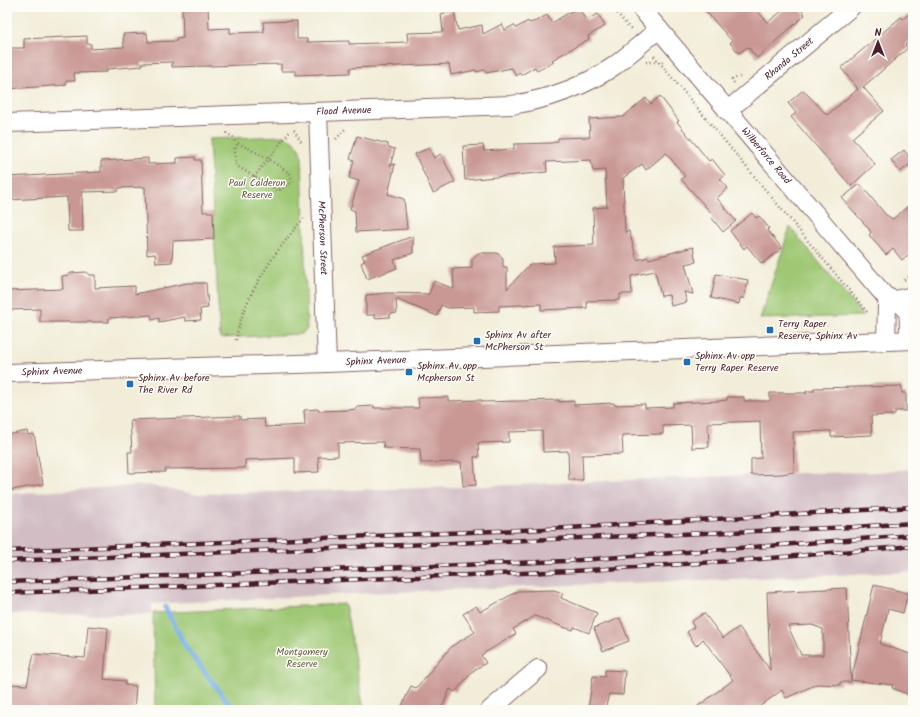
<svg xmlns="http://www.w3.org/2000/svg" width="920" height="717" font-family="Kalam,sans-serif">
<rect width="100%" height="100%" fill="#fdfcf7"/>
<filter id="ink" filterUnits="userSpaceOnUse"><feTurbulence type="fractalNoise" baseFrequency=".025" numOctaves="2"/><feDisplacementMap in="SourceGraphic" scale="8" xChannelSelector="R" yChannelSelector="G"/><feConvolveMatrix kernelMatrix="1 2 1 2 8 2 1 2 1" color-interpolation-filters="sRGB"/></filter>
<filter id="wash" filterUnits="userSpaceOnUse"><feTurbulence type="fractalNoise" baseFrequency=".012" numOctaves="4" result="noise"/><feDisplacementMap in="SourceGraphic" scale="16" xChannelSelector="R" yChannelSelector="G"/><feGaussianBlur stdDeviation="0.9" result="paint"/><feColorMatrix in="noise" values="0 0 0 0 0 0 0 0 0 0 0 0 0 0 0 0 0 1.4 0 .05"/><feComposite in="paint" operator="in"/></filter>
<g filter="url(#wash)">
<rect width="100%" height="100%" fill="#f2edd8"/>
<!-- industrial -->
<path fill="#d2bdc5" d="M913,469V572L391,592L152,604V613L141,615L7,614V494L147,485L194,494L464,487L798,473L877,472Z"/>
<!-- green -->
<path fill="#9fc874" stroke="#747450" d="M284,136C296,140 299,146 302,158L307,329L301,334L220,338L209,139Z
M790,227L863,316L760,319Z
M345,604L364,710H155L153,613Z"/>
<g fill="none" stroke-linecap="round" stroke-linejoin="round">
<!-- stream -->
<path stroke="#72ade3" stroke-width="5" d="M165,607L187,649L234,710"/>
</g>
<g id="blocks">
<!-- building -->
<path fill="#c99894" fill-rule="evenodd" d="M182,7H208L209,29L230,28V33L264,32L263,22L297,21V39H307V42L349,41V44L408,42L407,33L443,32L441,14L454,11L458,30L482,25L483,34L502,24L505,30L514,25L516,28L528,21L529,23L536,21L547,15L552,23L578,7L586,20L598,14L605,26L588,36L589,39L552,60L554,62L537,71L535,67L521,75L520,73L516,76L512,68L486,73L485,70L476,72V70L451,75L449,64L350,68V73L295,75V71H281V64L172,67V62L142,63V66L107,69V72L74,73L75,81H66V85L7,89V48H24V39L87,36V44H91V49L124,47L123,34L147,33L148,42L177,41L176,39L183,38Z
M702,7H753L768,22L787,7H799L805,15L757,58L748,47L739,53L730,43L732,41Z
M913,10V38L905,45L908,48L863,87L884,111L852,138L875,164L851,186L791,117L796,113L788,103L803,90L827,115L858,89L841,68L901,17L903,19Z
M660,96L679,121L677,122L709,161L712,159L725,175L720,179L728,188L717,198L736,221L723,232L711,217L713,215L681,179L685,176L666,153L646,170L642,164L623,178L625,232L629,231L637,260L648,257L649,259L693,247L696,262L685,264L693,294L684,292L687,302L671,306L669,295L661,296L655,271L631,276L632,294H620V300L587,301V308L541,310V304L499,306V311L474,312V307L448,308L441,305L437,316L396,299L397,313L390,314V317L375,318V315H366V295L386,293L429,294L434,281L454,289L453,269L472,268V259L478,253H497L503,258V267H507V289L530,264L555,263L554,247L594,245L593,208L607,207L605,170L593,171L591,160L546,162L547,172L465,180L463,146L483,145L484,151L514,149V144L552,143L558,141V138L590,137L589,119L623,117L646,98L651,104Z
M357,136L388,144V147L395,149L390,166L395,164L388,194L404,199L407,229L356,232L355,211L350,209L359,181L349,178L354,161L350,159Z
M429,148L434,158L441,154L455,182L433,193L415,154Z
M904,150L913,162L900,172L891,160Z
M195,157V160H201L203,212H213L214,239L173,241L172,262L156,263L155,254L147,255L145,187L118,188V191L82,192L83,231H68L67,197L7,200V177L101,172V161L148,158V164L177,163V158Z
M860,184L886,215L893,219L913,202V251L902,260L893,249L886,255L869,235L871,233L869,229L842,198Z
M752,213L756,218L759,216L769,228L767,230L782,248L762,264L747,246L744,249L730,231Z
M413,236V253L394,260L397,268L367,279L361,263L365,261L362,255Z
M86,272L89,275H95V288L135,286V294L187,283H206L208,308L200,309L201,320L185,321V317L159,322V318L152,320L151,315L109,318V322H40V309L7,310V291L63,289L62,276L68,275L71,273Z
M716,274L748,280L744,298H740L739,304L711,298Z
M902,386V393H906V411H895V415L871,416L872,435L831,437V431L793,432L794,472L782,474L751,475V459L761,458L760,421L708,423L709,447L692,448L691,425L663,426V434L622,435L623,454L582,455L583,480H569L568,451L543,452L542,431L509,432V442L478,443L479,457H474L476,485L463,486L461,462L421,463L420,449L384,448L383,442L338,443V456L318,457L319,472L295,473V458L245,460V468L165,469V472L129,473L128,452H132L130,420L240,416V420L264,419L265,427L305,425L304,410L318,409V411L349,410L356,409V407L374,406V408H419L418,398L448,397V401L482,400V402L559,400V402L574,401V405L614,403V405L645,404V408L673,407V403L719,401L727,400V397H744V401H770V393H807L806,391H814V388Z
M27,431L28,435L34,434L43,484L7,491V435Z
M874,585L908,593L903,613L888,609L880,644L913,655V686L910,695L892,688L893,685L851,680Z
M847,588L851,682H840V685L817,684L786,698L782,690L755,710H693L733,680L703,639L696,646L687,632L694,627L691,622L704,613L723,638L739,627L770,670L767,592ZM812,625L823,629V655H801L788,626Z
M554,590L563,593L561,598L597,613L589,633L574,627L573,630L566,628L535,616L513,629L516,634L481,655L486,663L474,670L455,692L450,689L441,710H400L411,686L416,688L452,646L475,632L463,614L476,606L480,612L518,591Z
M620,618L629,641L603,651L594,628Z
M88,626L108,628L104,679L125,681V685L136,686L134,710H7V684L27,685L34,654L85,658Z
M605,670L625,671L623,695L609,694L605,710H588L593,676L605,677Z"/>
</g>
</g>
<g filter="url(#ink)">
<use href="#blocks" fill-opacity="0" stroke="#856768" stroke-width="1"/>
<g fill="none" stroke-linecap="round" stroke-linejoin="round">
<defs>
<g id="minor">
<path id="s1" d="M640,7L885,296C914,309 908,310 909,340"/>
<path id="s2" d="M727,111L851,7"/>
<path id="s3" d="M318,112L327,363"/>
<path id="s4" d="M7,123L512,105C548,99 584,87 614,66C630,54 644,41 659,29"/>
<path d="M886,341L887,305L895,300L913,296"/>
<path id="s5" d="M7,373L327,363L913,340"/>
<path d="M490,710L538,669"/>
</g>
</defs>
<!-- minor casing -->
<use href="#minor" stroke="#856768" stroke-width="20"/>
<!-- path -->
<path stroke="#856768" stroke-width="2.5" stroke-dasharray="1 3" stroke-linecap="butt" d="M612,7L631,30
M654,56L868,313
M646,62H665
M734,83L732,79L740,77
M294,130L301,141
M226,133L233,137L236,144
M336,139L346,128
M238,143L269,159L290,174L293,182L278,191L237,166L236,164L235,148Z
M254,177L291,130
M904,280L913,272
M236,340C242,298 276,250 304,218"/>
<!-- minor -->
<use href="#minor" stroke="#fff" stroke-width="18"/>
<defs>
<path id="rail" d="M7,551L568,528L913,507
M7,561L854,527L913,523
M7,582L567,561L913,535
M7,593L573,571L747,560L913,546"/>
</defs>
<!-- rail casing -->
<use href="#rail" stroke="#4a1f2b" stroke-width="4.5"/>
<!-- rail -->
<use href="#rail" stroke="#fdfcf7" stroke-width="3" stroke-dasharray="9" stroke-linecap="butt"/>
</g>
</g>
<!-- markers -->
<g fill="#1f6fb2" stroke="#fdfcf7" stroke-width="1.5">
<rect x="766" y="326" width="8" height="8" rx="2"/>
<rect x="473" y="337" width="8" height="8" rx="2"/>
<rect x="683" y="358" width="8" height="8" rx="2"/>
<rect x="405" y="368" width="8" height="8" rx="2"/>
<rect x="126" y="380" width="8" height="8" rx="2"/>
</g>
<g text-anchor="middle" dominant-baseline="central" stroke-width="3" stroke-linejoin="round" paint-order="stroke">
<!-- street labels -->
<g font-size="10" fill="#4a1f2b" stroke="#fdfcf7">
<text stroke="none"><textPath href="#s2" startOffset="81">Rhonda Street</textPath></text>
<text stroke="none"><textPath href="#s4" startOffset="337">Flood Avenue</textPath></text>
<text stroke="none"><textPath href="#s1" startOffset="195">Wilberforce Road</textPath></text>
<text stroke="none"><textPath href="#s3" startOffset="126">McPherson Street</textPath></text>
<text stroke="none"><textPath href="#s5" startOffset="369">Sphinx Avenue</textPath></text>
<text stroke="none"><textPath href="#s5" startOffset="45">Sphinx Avenue</textPath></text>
</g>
<!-- park labels -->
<g font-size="10" fill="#685a45" stroke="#fdfcf7">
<text x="257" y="183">Paul Calderon<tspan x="257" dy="12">Reserve</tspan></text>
<text x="302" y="652">Montgomery<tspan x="302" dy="12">Reserve</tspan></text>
</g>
<!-- poi labels -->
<g font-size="10" fill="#4a1f2b" stroke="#fdfcf7" text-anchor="start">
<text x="778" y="324">Terry Raper<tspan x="778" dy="12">Reserve, Sphinx Av</tspan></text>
<text x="485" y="335">Sphinx Av after<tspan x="485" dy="12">McPherson St</tspan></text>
<text x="695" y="356">Sphinx Av opp<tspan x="695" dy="12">Terry Raper Reserve</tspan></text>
<text x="417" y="366">Sphinx Av opp<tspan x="417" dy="12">Mcpherson St</tspan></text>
<text x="138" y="378">Sphinx Av before<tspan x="138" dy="12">The River Rd</tspan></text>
</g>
</g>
<!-- margin -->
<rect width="920" height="717" fill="none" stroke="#fdfcf7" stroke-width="24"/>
<!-- north arrow -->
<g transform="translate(878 42)" stroke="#fdfcf7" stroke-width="3" paint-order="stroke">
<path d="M0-3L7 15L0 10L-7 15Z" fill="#4a1f2b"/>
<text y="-6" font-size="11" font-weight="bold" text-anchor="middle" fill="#4a1f2b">N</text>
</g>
</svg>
